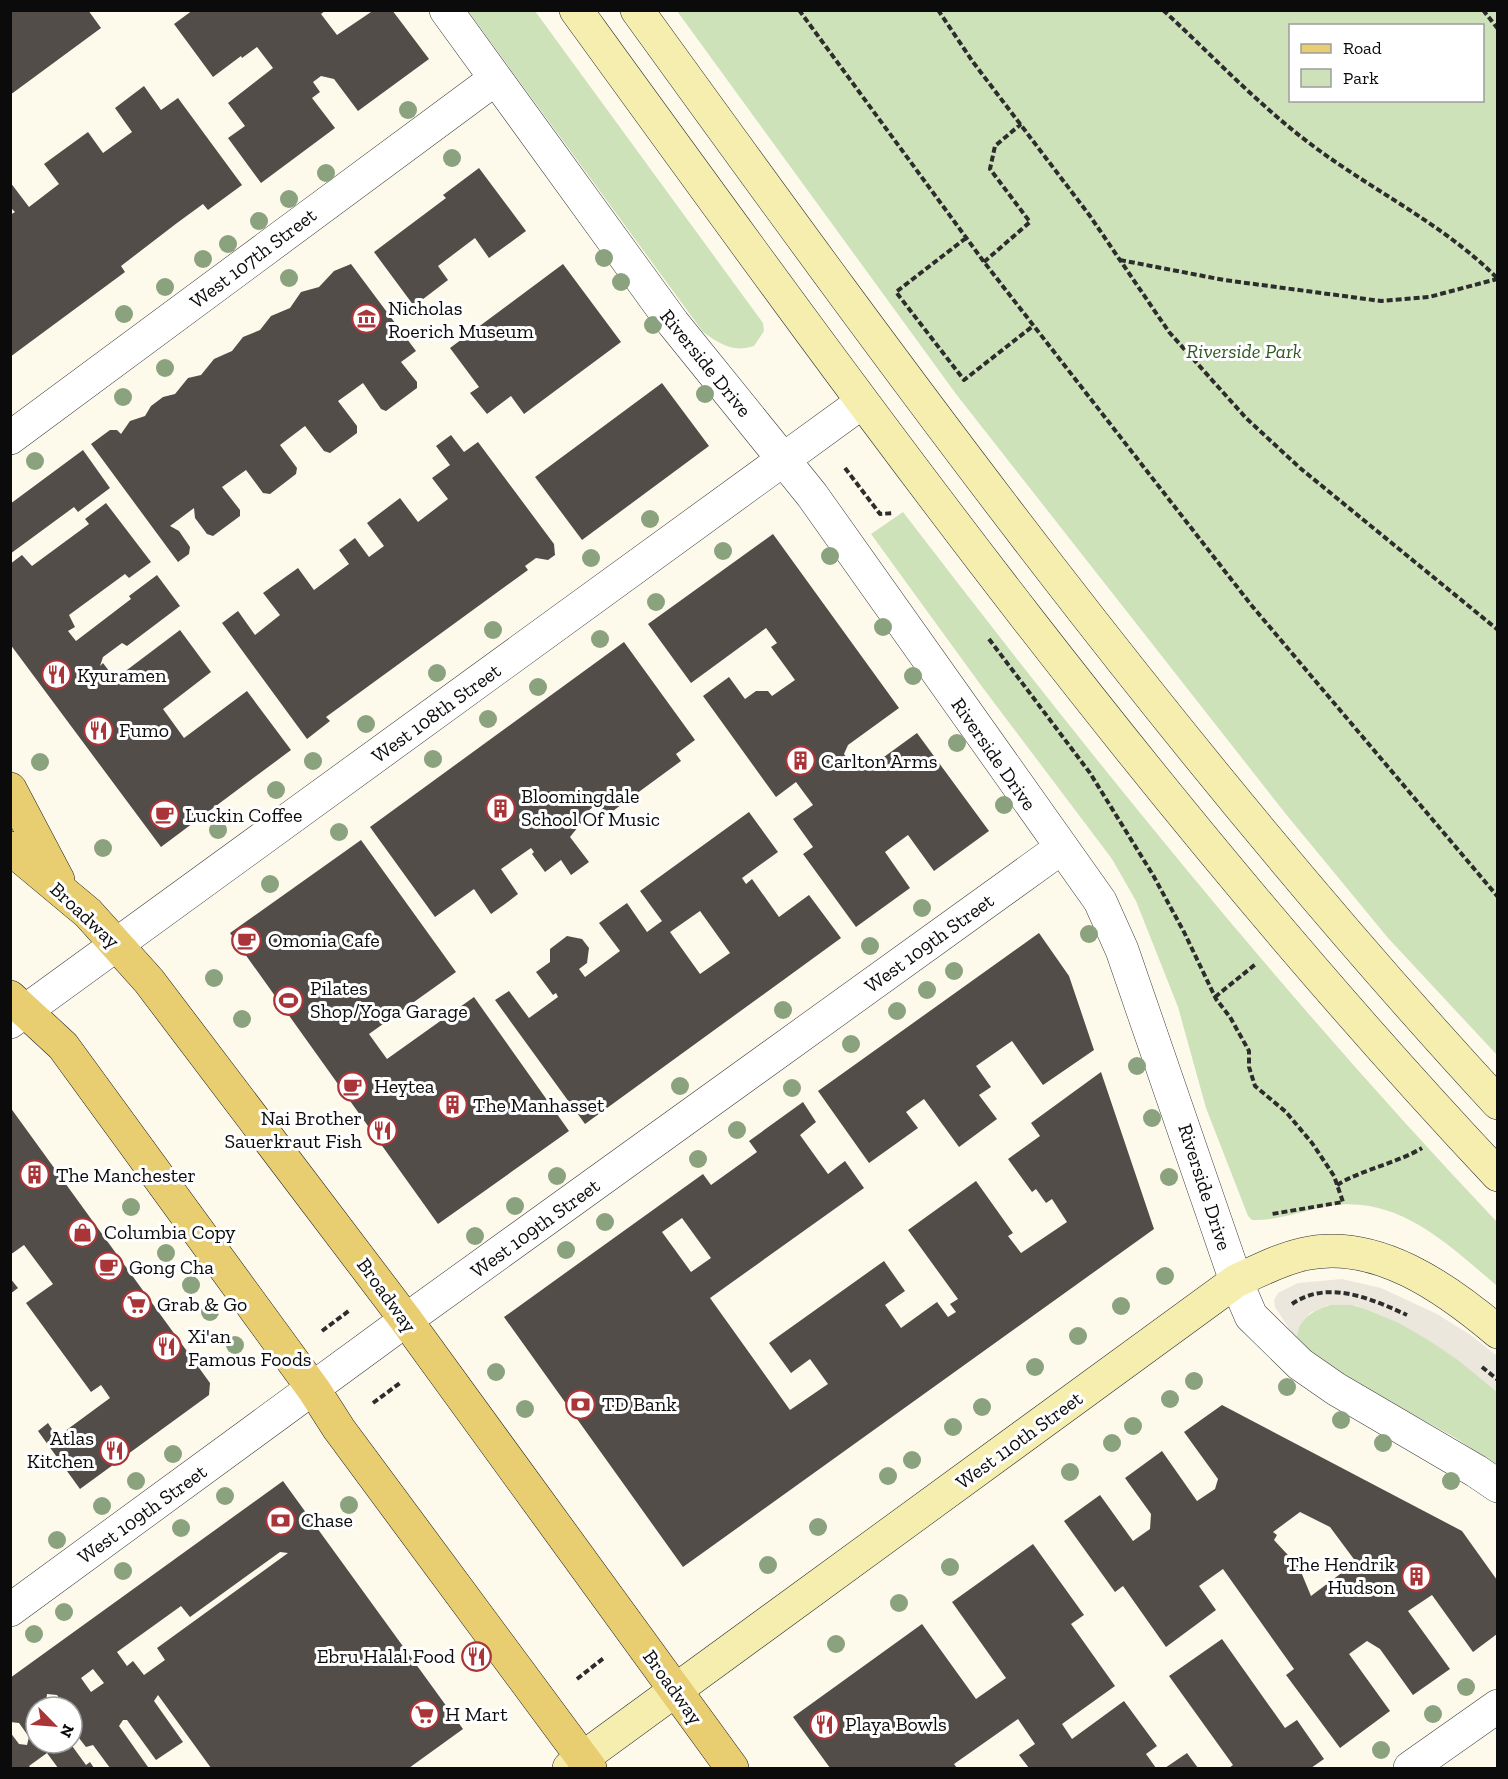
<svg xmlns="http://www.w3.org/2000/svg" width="1508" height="1779" font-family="'Zilla Slab',serif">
<rect width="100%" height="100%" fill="#fdfaec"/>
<!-- green -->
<path fill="#cee2ba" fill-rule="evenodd" d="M468,11H535L763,323L764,331L754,346C734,353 720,344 703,332Z
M677,11H1497V1055L1388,938L1285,813L956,394ZM1290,26H1482V100H1290Z
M903,512C1091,757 1284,997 1497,1222V1286C1450,1246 1398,1194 1329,1206C1304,1210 1278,1221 1252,1220L1248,1216L1206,1108L1178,1007L1136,901L1112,859L980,684L871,534Z
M1342,1303C1401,1313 1454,1354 1497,1392V1466L1454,1437L1335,1372L1296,1339C1297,1316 1322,1305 1342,1303Z"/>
<!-- plaza -->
<path fill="#ebe7dc" d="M1342,1279L1381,1288L1437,1314L1472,1336L1497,1356V1392L1458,1360L1428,1340L1399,1323L1355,1305H1328L1310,1313L1300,1325L1296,1339L1275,1307L1274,1300L1278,1293L1298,1283Z"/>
<!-- building -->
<path fill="#524d49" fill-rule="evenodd" d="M10,10H88L101,28L10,95Z
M193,10H326L321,14L337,35L374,10H392L429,59L358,111L334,79L321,76L313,82L320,92L312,98L335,128L261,183L228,138L245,126L228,103L273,68L257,47L242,58L241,56L213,77L174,24Z
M144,86L161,110L178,98L242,185L208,210L203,204L177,223L121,266L125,272L10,357V215L15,212L10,207V182L29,207L59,184L44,164L88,132L103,153L132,132L115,108Z
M479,168L526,231L489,258L475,238L438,266L448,280L414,306L374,252L446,198L443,195Z
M351,264L416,351L401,362L417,382V388L386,411L381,409L363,383L352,391L338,401L357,426V433L330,453L324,451L305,426L280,445L297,468L296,474L270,494L263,493L246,470L222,487L240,510V516L213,536L207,534L195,518L194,508L170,526L179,531L190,547L189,554L178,562L91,444L110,430H117L121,434L130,421L145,416L151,406L163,397L175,394L188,378L201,375L214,359L232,351L243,337L260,330L271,316L290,308L301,292L319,287L334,271Z
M563,264L621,342L524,414L511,396L487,414L470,393L479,387L450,348Z
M662,383L709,446L582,540L535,477Z
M451,435L464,452L478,442L554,544L555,555L548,560L536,558L525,566L528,570L326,717L330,721L307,739L222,623L238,611L255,635L280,615L263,593L298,568L314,590L349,564L339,550L355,538L369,557L384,546L367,523L400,498L418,522L448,499L432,478L450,465L436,446Z
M83,450L110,488L78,512L74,507L10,554V504Z
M106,503L151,562L129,578L125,574L69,615L75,627L68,631L76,641L131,599L129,596L157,575L180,606L127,646L122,643L103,657L100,666L103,663L115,679L180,630L211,672L163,709L184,738L247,691L291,750L161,847L10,644V564L22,555L32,566L89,524L85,519Z
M773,534L899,708L848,745L844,754L854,768L866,770L917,733L989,831L934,871L908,835L885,852L910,888L856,927L803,854L813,847L793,819L813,805L796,782L776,797L703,696L729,677L745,699L756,691H768L772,696L795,680L771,647L777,643L766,628L691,683L648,624Z
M624,642L695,740L676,754L681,761L606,816L597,804L584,814L586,817L570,837L589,862L571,875L561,860L545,872L532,854L534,852L531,848L501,869L518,894L505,904L491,914L474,889L435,917L370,827Z
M749,812L778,852L742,878L746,884L752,879L779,917L809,895L841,938L585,1124L495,1000L509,991L529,1018L558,997L556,993L553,995L536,972L550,962V949L567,936L582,939L589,948L587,963L579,969L585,977L620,951L599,923L627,903L647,932L662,921L640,891ZM700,911L730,953L700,974L670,932Z
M361,840L456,972L369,1034L379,1048L387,1059L474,997L569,1131L438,1224L230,933Z
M1039,933L1069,976L1094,1050L1043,1085L1012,1041L976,1066L991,1087L979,1095L997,1119L959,1147L924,1099L906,1112L918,1128L869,1163L818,1091Z
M1101,1072L1154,1229L683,1567L504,1317L703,1174L711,1185L757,1152L749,1141L803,1102L816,1122L800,1135L828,1174L845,1161L864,1188L710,1298L790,1410L828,1384L810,1359L791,1373L769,1343L884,1261L905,1291L885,1305L901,1328L937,1302L948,1317L956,1312L950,1304L958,1299L908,1230L976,1181L1013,1233L1008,1236L1021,1253L1067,1222L1052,1199L1046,1203L1036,1189L1032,1192L1008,1159L1040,1136L1031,1123ZM682,1218L711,1258L691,1272L662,1232Z
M10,1107L210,1383L209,1395L80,1489L38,1431L48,1423L57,1437L110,1398L101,1385L91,1392L26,1303L53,1284L24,1245L10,1255Z
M10,1278L18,1288L10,1294Z
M1222,1405L1462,1531L1497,1580V1634L1473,1652L1432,1595L1408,1611L1450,1669L1413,1695L1380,1649L1367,1641L1349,1654L1390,1711L1340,1748L1286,1675L1294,1669L1223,1569L1199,1586L1216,1610L1166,1647L1123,1586L1115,1592L1064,1521L1100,1495L1133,1541L1150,1529L1151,1514L1125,1478L1162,1451L1197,1501L1215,1489L1218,1479L1184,1432ZM1300,1512L1330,1527L1356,1562L1311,1596L1299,1567L1274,1540L1277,1535L1273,1532Z
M283,1481L463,1729L409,1768H211L158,1695L154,1701L183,1742L156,1760L127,1720H123L119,1726L148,1767L110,1768L93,1745L86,1747L75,1733L72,1735V1707H66L57,1695L47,1694L46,1703L49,1707H36V1743H70L86,1765L90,1762L94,1768H58L47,1753L29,1766L31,1768H10V1732L19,1744L27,1745L29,1737L19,1723L10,1722V1678ZM280,1552L288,1553L157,1648L165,1660L144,1675L133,1661L127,1666L117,1652L181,1606L190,1617ZM93,1669L104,1683L91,1692L81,1678Z
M1033,1544L1084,1615L1071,1624L1115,1686L1062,1724L1072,1739L1124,1701L1157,1746L1146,1754L1156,1768H1029L1019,1755L1035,1744L1018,1719L954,1764L957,1768H830L793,1717L922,1624L976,1699L1006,1678L952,1602Z
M1222,1639L1285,1728L1297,1720L1324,1759L1311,1768H1229L1233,1765L1169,1676Z
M1187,1753L1198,1768H1165Z"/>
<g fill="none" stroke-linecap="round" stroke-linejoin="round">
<defs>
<path id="minor" d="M446,10L673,323L812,495L1100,901L1122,950L1236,1281L1251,1316L1300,1364L1336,1389L1476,1471L1498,1486
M10,438L495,79
M10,1022L861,403
M10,1610L406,1320L1061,848
M1410,1768L1498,1706"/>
<path id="secondary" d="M576,10C867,411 1158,814 1498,1175
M637,10C909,386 1183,762 1498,1103
M569,1768L1236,1281C1258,1271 1281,1259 1304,1254C1376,1238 1446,1288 1498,1332"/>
<path id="primary" d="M10,789L58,880
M10,848L88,913L149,981L406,1320L732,1768
M10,997L63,1046L314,1390L339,1429L590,1768"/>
</defs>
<!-- minor casing -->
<use href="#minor" stroke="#3e3e3e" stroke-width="34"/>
<!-- secondary casing -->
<use href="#secondary" stroke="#2d2d2d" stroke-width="34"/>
<!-- primary casing -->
<use href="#primary" stroke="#1c1c1c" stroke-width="34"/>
<!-- path -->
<path stroke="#2d2d2d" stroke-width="4" stroke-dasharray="6 3" stroke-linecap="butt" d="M799,10L984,262L1252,606L1498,897
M938,10L973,62L1090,216L1169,332L1246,418L1300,468L1498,630
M1163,10C1215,58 1263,110 1320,151C1379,194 1447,227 1498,279
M1483,10L1498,29
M966,238L896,292L964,380L1033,326
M1120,260L1224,280L1381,301L1429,297L1497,279
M984,262L1030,222L990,169L995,146L1021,124
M845,468L880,514L894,513
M989,639L1090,773L1153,875L1184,932L1216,999L1230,1017L1249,1051V1067L1255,1086L1286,1112L1312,1143L1334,1176L1343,1202L1272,1214
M1215,997L1257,963
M1337,1185C1363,1169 1395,1164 1422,1148
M1292,1304C1328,1279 1372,1299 1407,1315
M322,1331L350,1310
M1482,1367L1498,1380
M373,1403L400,1383
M577,1679L605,1657"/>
<!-- minor -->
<use href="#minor" stroke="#fff" stroke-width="33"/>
<!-- secondary -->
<use href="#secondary" stroke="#f5eeaf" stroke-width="33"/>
<!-- primary -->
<use href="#primary" stroke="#e8cd71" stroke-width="33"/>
</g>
<!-- trees -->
<g fill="#8ba27e">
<circle cx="408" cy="110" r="9"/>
<circle cx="452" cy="158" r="9"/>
<circle cx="326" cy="173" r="9"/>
<circle cx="289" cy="199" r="9"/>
<circle cx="259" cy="221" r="9"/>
<circle cx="228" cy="244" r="9"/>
<circle cx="604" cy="258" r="9"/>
<circle cx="203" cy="259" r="9"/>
<circle cx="289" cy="278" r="9"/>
<circle cx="621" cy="282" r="9"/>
<circle cx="165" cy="287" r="9"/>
<circle cx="124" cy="314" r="9"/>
<circle cx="653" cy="325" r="9"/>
<circle cx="165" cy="368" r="9"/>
<circle cx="705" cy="394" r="9"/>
<circle cx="123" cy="397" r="9"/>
<circle cx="35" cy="461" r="9"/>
<circle cx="650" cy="519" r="9"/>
<circle cx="723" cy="551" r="9"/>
<circle cx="830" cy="556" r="9"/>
<circle cx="591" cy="558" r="9"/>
<circle cx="656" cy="602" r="9"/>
<circle cx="883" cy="627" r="9"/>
<circle cx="493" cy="630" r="9"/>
<circle cx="600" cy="639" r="9"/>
<circle cx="437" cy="673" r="9"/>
<circle cx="913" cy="676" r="9"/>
<circle cx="538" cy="687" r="9"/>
<circle cx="488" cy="719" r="9"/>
<circle cx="366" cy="724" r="9"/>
<circle cx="957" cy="743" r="9"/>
<circle cx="433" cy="759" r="9"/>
<circle cx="313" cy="761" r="9"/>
<circle cx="40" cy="762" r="9"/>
<circle cx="276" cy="790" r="9"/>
<circle cx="1004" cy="805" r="9"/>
<circle cx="218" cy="830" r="9"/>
<circle cx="339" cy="832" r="9"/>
<circle cx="103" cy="848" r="9"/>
<circle cx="270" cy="884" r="9"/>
<circle cx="922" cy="908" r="9"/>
<circle cx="1089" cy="934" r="9"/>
<circle cx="870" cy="946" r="9"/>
<circle cx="954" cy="971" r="9"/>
<circle cx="214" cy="978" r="9"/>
<circle cx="927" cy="990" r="9"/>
<circle cx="783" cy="1010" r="9"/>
<circle cx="897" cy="1011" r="9"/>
<circle cx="242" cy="1019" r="9"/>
<circle cx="851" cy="1044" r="9"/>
<circle cx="1137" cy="1066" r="9"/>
<circle cx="680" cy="1086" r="9"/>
<circle cx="792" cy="1088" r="9"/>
<circle cx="1152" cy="1118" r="9"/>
<circle cx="737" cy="1130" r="9"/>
<circle cx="698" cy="1159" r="9"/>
<circle cx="557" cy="1176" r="9"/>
<circle cx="1169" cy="1177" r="9"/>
<circle cx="515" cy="1206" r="9"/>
<circle cx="131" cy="1207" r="9"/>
<circle cx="605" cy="1222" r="9"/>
<circle cx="475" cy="1236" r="9"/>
<circle cx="566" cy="1250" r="9"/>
<circle cx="166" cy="1253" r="9"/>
<circle cx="1165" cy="1276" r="9"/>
<circle cx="191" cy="1285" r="9"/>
<circle cx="1121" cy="1306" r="9"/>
<circle cx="210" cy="1312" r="9"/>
<circle cx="1078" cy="1336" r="9"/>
<circle cx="235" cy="1345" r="9"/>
<circle cx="1035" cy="1367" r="9"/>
<circle cx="496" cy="1372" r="9"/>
<circle cx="1194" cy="1381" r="9"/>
<circle cx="1287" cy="1387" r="9"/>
<circle cx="1170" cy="1399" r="9"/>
<circle cx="982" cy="1407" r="9"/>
<circle cx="525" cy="1409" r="9"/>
<circle cx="1341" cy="1420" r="9"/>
<circle cx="1133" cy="1426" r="9"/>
<circle cx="953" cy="1427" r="9"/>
<circle cx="1112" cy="1443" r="9"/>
<circle cx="1383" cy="1443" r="9"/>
<circle cx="173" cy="1454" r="9"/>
<circle cx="912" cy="1460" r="9"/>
<circle cx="1070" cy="1472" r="9"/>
<circle cx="888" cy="1476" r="9"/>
<circle cx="136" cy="1481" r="9"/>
<circle cx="1451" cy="1481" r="9"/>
<circle cx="225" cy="1496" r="9"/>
<circle cx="349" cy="1505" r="9"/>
<circle cx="102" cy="1506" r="9"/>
<circle cx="818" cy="1527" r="9"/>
<circle cx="181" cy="1528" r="9"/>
<circle cx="57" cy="1540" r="9"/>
<circle cx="768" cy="1565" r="9"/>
<circle cx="950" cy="1567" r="9"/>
<circle cx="123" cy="1571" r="9"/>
<circle cx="899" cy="1603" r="9"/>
<circle cx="64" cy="1612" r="9"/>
<circle cx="34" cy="1634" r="9"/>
<circle cx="836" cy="1644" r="9"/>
<circle cx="1466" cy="1687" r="9"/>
<circle cx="1433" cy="1714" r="9"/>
<circle cx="1381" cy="1750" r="9"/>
</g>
<!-- icons -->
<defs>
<symbol id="museum-ring" viewBox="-11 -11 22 22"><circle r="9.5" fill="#fff" stroke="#aa3538" stroke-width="1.5"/><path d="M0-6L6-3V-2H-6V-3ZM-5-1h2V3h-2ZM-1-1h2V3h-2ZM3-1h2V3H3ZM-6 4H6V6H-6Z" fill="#aa3538"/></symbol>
<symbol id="restaurant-ring" viewBox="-11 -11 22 22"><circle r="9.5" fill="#fff" stroke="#aa3538" stroke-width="1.5"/><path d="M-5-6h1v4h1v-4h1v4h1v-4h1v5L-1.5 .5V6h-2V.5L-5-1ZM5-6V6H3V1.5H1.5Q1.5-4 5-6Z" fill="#aa3538"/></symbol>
<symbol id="building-ring" viewBox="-11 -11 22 22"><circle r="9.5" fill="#fff" stroke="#aa3538" stroke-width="1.5"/><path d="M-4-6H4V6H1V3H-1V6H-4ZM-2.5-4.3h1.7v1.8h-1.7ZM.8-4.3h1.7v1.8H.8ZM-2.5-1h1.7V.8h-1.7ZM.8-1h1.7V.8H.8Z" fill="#aa3538"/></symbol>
<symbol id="cafe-ring" viewBox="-11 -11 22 22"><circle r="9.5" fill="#fff" stroke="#aa3538" stroke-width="1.5"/><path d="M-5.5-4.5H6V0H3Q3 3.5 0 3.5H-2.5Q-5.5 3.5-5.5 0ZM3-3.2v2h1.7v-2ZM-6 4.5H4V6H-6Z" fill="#aa3538"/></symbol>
<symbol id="stadium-ring" viewBox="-11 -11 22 22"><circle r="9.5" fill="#fff" stroke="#aa3538" stroke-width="1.5"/><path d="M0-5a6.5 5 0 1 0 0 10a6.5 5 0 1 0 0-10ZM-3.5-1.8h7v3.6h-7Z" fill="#aa3538"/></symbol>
<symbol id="shop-ring" viewBox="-11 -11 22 22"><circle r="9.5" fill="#fff" stroke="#aa3538" stroke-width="1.5"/><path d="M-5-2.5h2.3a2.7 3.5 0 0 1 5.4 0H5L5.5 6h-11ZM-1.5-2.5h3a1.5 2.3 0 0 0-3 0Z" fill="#aa3538"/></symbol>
<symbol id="supermarket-ring" viewBox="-11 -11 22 22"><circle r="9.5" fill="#fff" stroke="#aa3538" stroke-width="1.5"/><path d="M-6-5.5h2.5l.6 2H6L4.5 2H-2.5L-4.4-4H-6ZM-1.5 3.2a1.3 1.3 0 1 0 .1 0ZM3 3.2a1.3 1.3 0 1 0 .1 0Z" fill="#aa3538"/></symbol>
<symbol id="bank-ring" viewBox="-11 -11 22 22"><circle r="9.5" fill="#fff" stroke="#aa3538" stroke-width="1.5"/><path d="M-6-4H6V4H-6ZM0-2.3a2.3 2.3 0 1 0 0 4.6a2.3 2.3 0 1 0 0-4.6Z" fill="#aa3538"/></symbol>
</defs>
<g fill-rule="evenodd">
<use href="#museum-ring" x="350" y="302" width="33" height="33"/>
<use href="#restaurant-ring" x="40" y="658" width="33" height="33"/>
<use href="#restaurant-ring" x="82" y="714" width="33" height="33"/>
<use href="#building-ring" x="784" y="744" width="33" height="33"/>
<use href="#building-ring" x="484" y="792" width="33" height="33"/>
<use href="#cafe-ring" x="148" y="798" width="33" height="33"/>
<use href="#cafe-ring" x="230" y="924" width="33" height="33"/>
<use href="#stadium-ring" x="272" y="984" width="33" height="33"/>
<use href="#cafe-ring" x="336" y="1070" width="33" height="33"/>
<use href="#building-ring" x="436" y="1088" width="33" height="33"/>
<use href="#restaurant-ring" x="366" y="1114" width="33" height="33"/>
<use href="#building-ring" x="18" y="1158" width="33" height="33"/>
<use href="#shop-ring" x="66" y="1216" width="33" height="33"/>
<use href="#cafe-ring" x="92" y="1250" width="33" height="33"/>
<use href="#supermarket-ring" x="120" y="1288" width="33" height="33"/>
<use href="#restaurant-ring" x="150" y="1330" width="33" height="33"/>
<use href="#bank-ring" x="564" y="1388" width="33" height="33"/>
<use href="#restaurant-ring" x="98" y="1434" width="33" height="33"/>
<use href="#bank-ring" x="264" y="1504" width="33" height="33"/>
<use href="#building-ring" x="1400" y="1560" width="33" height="33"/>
<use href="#restaurant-ring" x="460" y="1640" width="33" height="33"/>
<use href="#supermarket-ring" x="408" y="1698" width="33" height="33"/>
<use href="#restaurant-ring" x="808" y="1708" width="33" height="33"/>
</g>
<g text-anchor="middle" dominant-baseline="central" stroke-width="6" stroke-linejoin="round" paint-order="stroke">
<!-- street labels -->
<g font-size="20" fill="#0b0b0b" stroke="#fff">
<text transform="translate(253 258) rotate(-37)">West 107th Street</text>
<text transform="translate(706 363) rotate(51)">Riverside Drive</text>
<text transform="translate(436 713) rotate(-36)">West 108th Street</text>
<text transform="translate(994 754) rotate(55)">Riverside Drive</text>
<text transform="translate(85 915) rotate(43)">Broadway</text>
<text transform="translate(929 943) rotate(-36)">West 109th Street</text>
<text transform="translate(1205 1187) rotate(72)">Riverside Drive</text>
<text transform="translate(535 1228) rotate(-36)">West 109th Street</text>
<text transform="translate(387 1295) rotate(54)">Broadway</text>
<text transform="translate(1019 1440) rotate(-36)">West 110th Street</text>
<text transform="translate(142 1514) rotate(-36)">West 109th Street</text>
<text transform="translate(673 1687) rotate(54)">Broadway</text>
</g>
<!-- poi labels -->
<g font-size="20" fill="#0b0b0b" stroke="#fff" text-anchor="start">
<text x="388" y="308">Nicholas<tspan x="388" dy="23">Roerich Museum</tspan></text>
<text x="77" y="675">Kyuramen</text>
<text x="119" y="730">Fumo</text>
<text x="821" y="761">Carlton Arms</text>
<text x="521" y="796">Bloomingdale<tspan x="521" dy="23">School Of Music</tspan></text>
<text x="185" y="815">Luckin Coffee</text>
<text x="268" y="940">Omonia Cafe</text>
<text x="310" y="988">Pilates<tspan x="310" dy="23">Shop/Yoga Garage</tspan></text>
<text x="374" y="1086">Heytea</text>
<text x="473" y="1105">The Manhasset</text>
<text x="362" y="1118" text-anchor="end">Nai Brother<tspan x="362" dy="23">Sauerkraut Fish</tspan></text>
<text x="56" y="1175">The Manchester</text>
<text x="104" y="1232">Columbia Copy</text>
<text x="129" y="1267">Gong Cha</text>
<text x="157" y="1304">Grab &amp; Go</text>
<text x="188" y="1336">Xi'an<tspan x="188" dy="23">Famous Foods</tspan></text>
<text x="602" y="1404">TD Bank</text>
<text x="94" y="1438" text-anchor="end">Atlas<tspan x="94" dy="23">Kitchen</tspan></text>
<text x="301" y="1520">Chase</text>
<text x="1395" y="1564" text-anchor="end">The Hendrik<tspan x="1395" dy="23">Hudson</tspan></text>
<text x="455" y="1656" text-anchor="end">Ebru Halal Food</text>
<text x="445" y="1714">H Mart</text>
<text x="845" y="1724">Playa Bowls</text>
</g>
<!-- park labels -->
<g font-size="20" font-style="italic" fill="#2e5a24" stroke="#fff">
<text x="1244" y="351">Riverside Park</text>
</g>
</g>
<!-- border -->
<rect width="1508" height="1779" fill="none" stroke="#0b0b0b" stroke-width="24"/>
<!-- legend -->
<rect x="1289" y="24" width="195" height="78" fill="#ffffff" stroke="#9d9d9d" stroke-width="1.5"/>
<rect x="1301" y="44" width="30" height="9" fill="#e8cd71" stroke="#9d9d9d" stroke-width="1.5"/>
<text x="1343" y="54" font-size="18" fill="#0b0b0b">Road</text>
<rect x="1301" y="69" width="30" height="18" fill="#cee2ba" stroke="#9d9d9d" stroke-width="1.5"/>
<text x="1343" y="84" font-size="18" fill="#0b0b0b">Park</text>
<!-- north arrow -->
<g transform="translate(54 1725) rotate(115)"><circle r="28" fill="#ffffff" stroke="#9d9d9d" stroke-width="1.5"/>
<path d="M0-4.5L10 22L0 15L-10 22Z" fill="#aa3538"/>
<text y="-9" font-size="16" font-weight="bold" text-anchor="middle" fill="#0b0b0b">N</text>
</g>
</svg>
